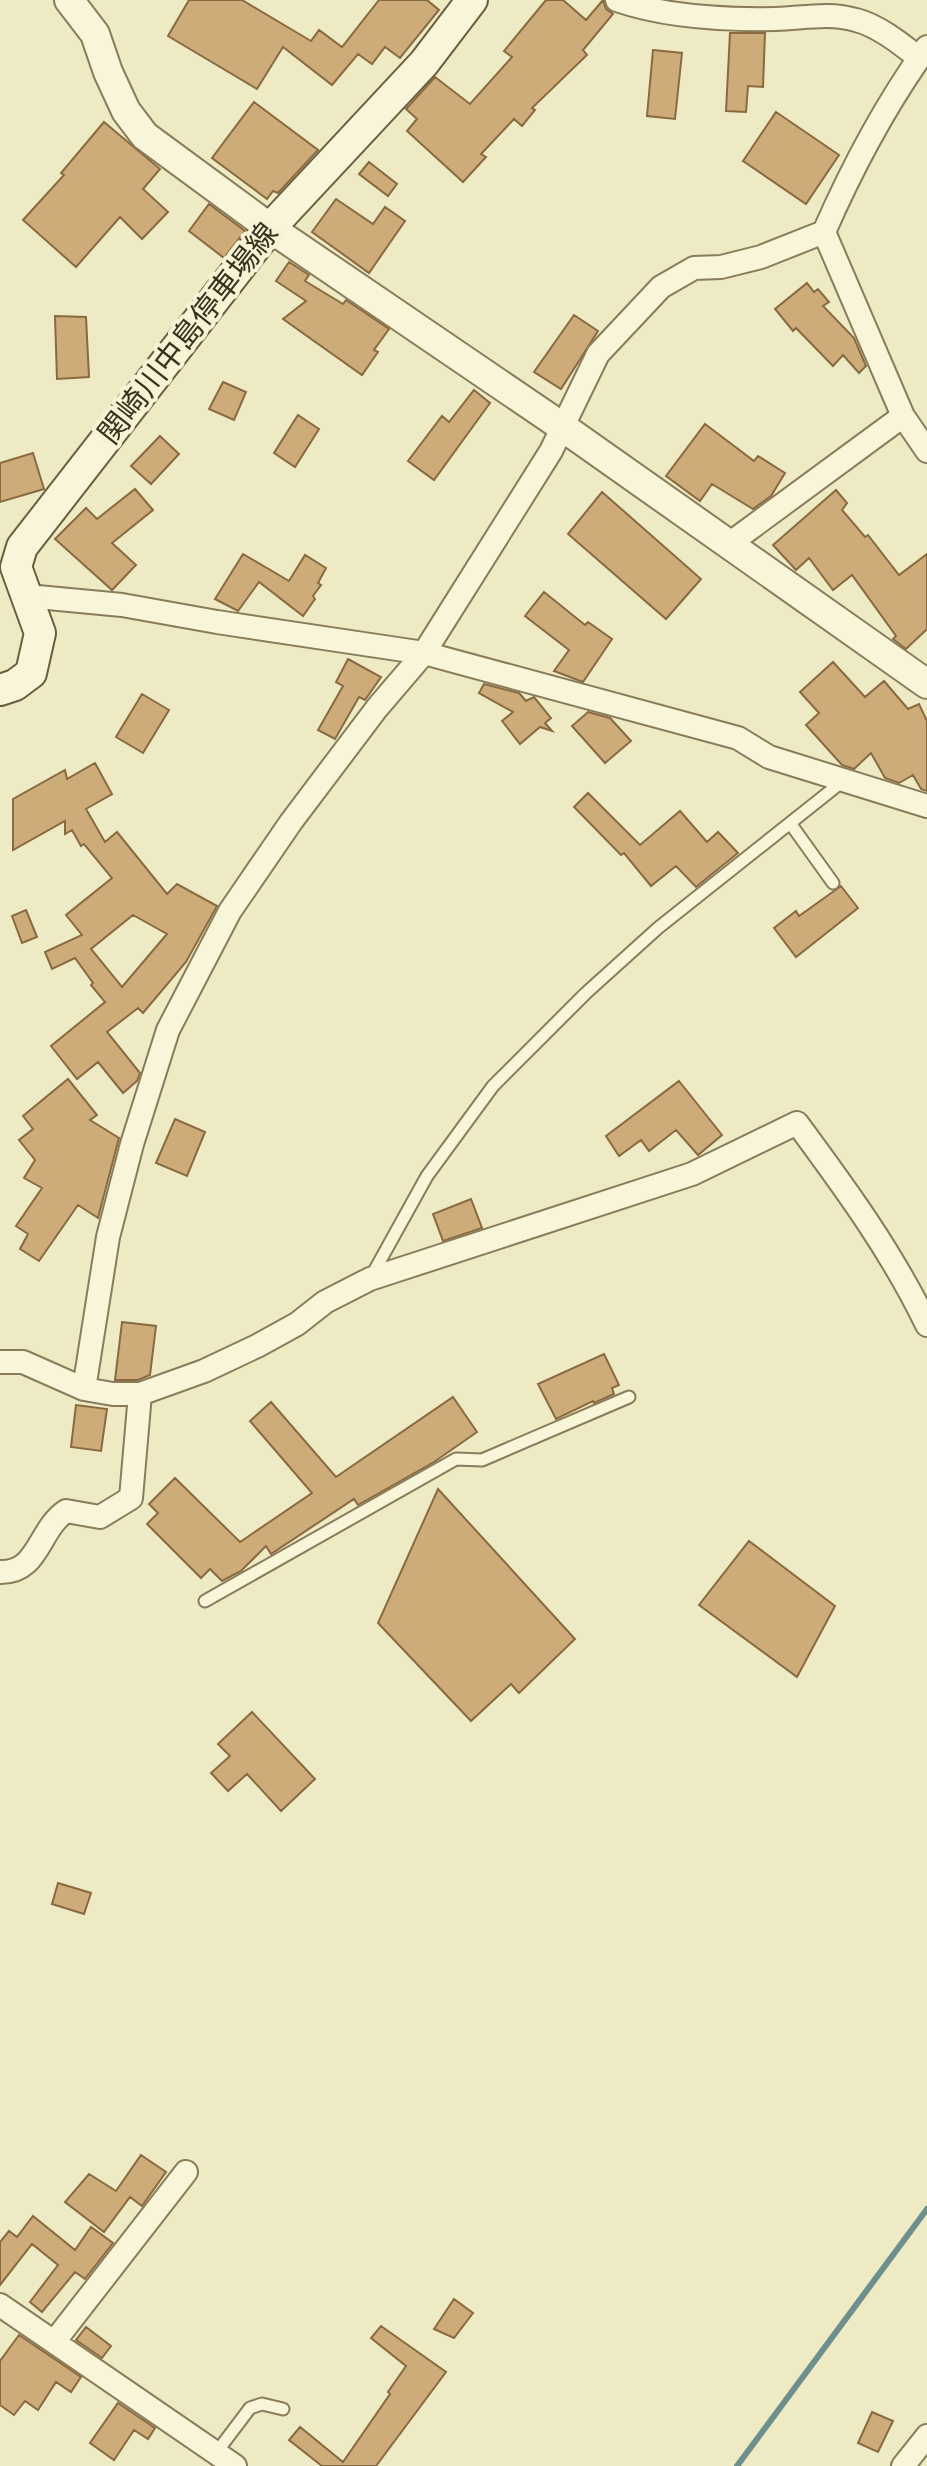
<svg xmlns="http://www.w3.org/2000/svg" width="927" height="2466" font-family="Spectral,'Noto Sans JP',serif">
<rect width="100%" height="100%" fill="#eeeac4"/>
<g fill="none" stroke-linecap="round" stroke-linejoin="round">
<!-- stream -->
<path stroke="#6d908e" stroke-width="6" d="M737,2466L927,2209"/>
</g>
<!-- building -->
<path fill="#cdac7a" stroke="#896a40" stroke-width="2" fill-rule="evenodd" d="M189,0H242L311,41L319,30L342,47L379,0H427L439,10L400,58L385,47L372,64L358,54L332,85L283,47L257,89L168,36Z
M546,0H563L586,20L603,0L606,9L613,14L583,50L587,55L532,108L535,110L522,126L514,119L481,154L486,157L463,182L407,131L417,119L406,109L435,77L470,104L512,57L504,51Z
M730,33H765L763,87L748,86L746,112L726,111Z
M653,50L682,53L675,119L647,116Z
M254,102L318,150L278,193L273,191L267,199L212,158Z
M776,112L839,155L806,204L743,161Z
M104,122L160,169L143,189L168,212L142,239L120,217L76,267L23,220L64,175L61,173Z
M369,162L397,184L388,196L359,174Z
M336,199L373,224L385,207L405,221L369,273L312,232Z
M209,204L245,231L224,258L189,231Z
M289,262L309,275L305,281L343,304L346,300L389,329L374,350L378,352L362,375L283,319L306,301L276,281Z
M807,283L814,292L818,289L829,302L823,306L854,338L866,366L859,373L843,355L833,366L796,328L793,331L775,309Z
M574,315L598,331L561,389L534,372Z
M55,316L86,317L89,377L57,379Z
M223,382L246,392L234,420L209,409Z
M474,390L490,403L434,480L408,461L442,416L449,422Z
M298,415L319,429L295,467L274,453Z
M705,424L754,461L758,456L785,473L771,496L753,509L712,484L700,501L666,476Z
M160,436L179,454L151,484L131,466Z
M33,453L44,489L0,502V463Z
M135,489L153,510L112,543L136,565L112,590L55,539L86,508L97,519Z
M836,490L847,503L842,510L865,537L868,535L899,575L927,554V629L906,649L893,639L896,636L852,575L833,590L809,558L796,570L773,545Z
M602,492L701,579L666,619L568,534Z
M243,554L289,581L305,555L326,568L318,583L321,585L313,596L315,599L303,616L259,582L238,611L215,599Z
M544,592L585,625L588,622L612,639L583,682L554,671L569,650L525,616Z
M348,659L381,677L365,700L359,697L335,739L318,730L343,686L336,682Z
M833,662L865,697L884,681L908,709L919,704L927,721V791L921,789L913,775L899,783L885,778L871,753L854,769L842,765L806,725L819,713L800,692Z
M484,684L519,693L526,701L534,697L551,718L545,723L552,731L540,727L520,744L502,721L513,712L479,693Z
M142,694L169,710L143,753L116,737Z
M588,712L610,718L631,741L605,763L572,726Z
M95,763L112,794L86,809L105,842L117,832L167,894L177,884L217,906L186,962L143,1013L138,1008L107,1032L140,1073L137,1081L123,1093L98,1062L77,1079L51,1046L105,1002L91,985L93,983L75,958L52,969L45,952L82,935L66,915L112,878L84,844L81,846L72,830L65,834V821L13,850V799L65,770L67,779ZM133,915L167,934L122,987L91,949Z
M588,793L640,845L680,811L707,842L718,832L738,853L696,887L676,866L651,886L624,853L621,855L574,807Z
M841,886L858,908L796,957L774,928L796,911L799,916Z
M26,910L37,937L22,943L12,916Z
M68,1079L97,1115L90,1120L119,1138L98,1218L78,1205L39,1261L20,1249L28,1234L16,1226L42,1188L24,1178L35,1160L19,1140L33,1129L23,1116Z
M679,1081L722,1135L698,1155L676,1130L649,1151L641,1140L619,1156L606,1136Z
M175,1119L205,1132L187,1176L156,1163Z
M471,1199L482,1228L443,1241L433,1214Z
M122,1322L156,1326L150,1375L138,1380H115Z
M604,1354L619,1385L612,1388L614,1394L594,1403L593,1401L556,1419L538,1384Z
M453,1397L477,1432L434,1462L358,1505L354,1499L271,1554L266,1546L241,1571L222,1581L210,1569L201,1578L147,1524L158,1513L149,1504L175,1478L240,1542L312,1493L250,1421L271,1402L336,1477Z
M76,1405L107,1409L101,1451L71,1447Z
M438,1489L575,1639L519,1693L511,1684L471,1721L378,1623Z
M749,1541L835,1606L797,1677L699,1605Z
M252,1712L315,1779L281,1811L247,1774L228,1791L211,1773L230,1756L218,1744Z
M58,1883L91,1893L84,1914L52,1904Z
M141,2155L166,2172L142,2206L130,2197L104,2232L65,2202L89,2174L116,2191Z
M33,2216L75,2250L91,2227L113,2243L85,2279L75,2272L42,2312L30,2302L58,2265L32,2244L0,2285V2242L9,2231L17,2237Z
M454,2299L473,2313L454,2338L434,2329Z
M381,2326L446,2372L376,2466H322L289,2440L300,2427L343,2462L390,2394L388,2392L406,2366L371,2338Z
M86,2327L111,2346L102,2358L76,2340Z
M19,2335L81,2377L71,2392L56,2382L38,2410L25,2401L14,2415L0,2405V2361Z
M118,2403L155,2428L148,2439L134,2430L114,2460L90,2443Z
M872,2412L893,2421L878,2452L858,2443Z"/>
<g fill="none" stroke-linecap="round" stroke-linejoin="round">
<defs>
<path id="service" d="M790,823L833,883
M371,1277L427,1176L493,1086L586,993L658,928L843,781
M205,1601L456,1459L482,1460L629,1397
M216,2453L250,2408L262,2404L283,2409"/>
<path id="minor" d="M617,0C666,17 724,20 776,19C804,18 829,12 856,20C879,26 901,44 919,58
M903,416L927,451
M729,544L903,416L824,232
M27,596L122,605L217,622L424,653L738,738L769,757L927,806
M0,1362H23L84,1389L113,1394H140L204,1371L257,1346L297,1324L325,1302L370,1279L692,1174L797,1123C845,1188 892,1252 927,1325
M84,1389L108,1237L132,1144L168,1030L230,911L291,822L377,708L424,653L551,451L598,354L661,287L694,268L721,267L761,257L824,232C852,168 886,104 927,47
M0,1572C39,1573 38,1530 66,1511L100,1517L131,1498L140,1394
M0,2305L235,2466
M54,2342L186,2172
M903,2466L927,2436"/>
<path id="tertiary" d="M69,0L95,34L108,72L126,111L145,136L270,228L564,428L927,684"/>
<path id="secondary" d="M0,690L15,685L31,673L40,633L16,567L22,547L270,228L424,63L472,0"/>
</defs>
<!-- service casing -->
<use href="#service" stroke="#897c5b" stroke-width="15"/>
<!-- minor casing -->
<use href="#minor" stroke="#897c5b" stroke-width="26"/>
<!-- tertiary casing -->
<use href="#tertiary" stroke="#897c5b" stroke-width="32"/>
<!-- secondary casing -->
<use href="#secondary" stroke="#6b5d3e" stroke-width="34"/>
<!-- service -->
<use href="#service" stroke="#f9f5d8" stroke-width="11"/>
<!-- minor -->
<use href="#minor" stroke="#f9f5d8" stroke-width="22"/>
<!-- tertiary -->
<use href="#tertiary" stroke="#f9f5d8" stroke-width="28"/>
<!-- secondary -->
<use href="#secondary" stroke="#f9f5d8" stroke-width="30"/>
</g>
<g text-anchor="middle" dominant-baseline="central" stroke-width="8" stroke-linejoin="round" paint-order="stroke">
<!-- street labels -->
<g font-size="30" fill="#39301f" stroke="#f6f2d4">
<text transform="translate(189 334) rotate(-52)">関崎川中島停車場線</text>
</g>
</g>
</svg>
